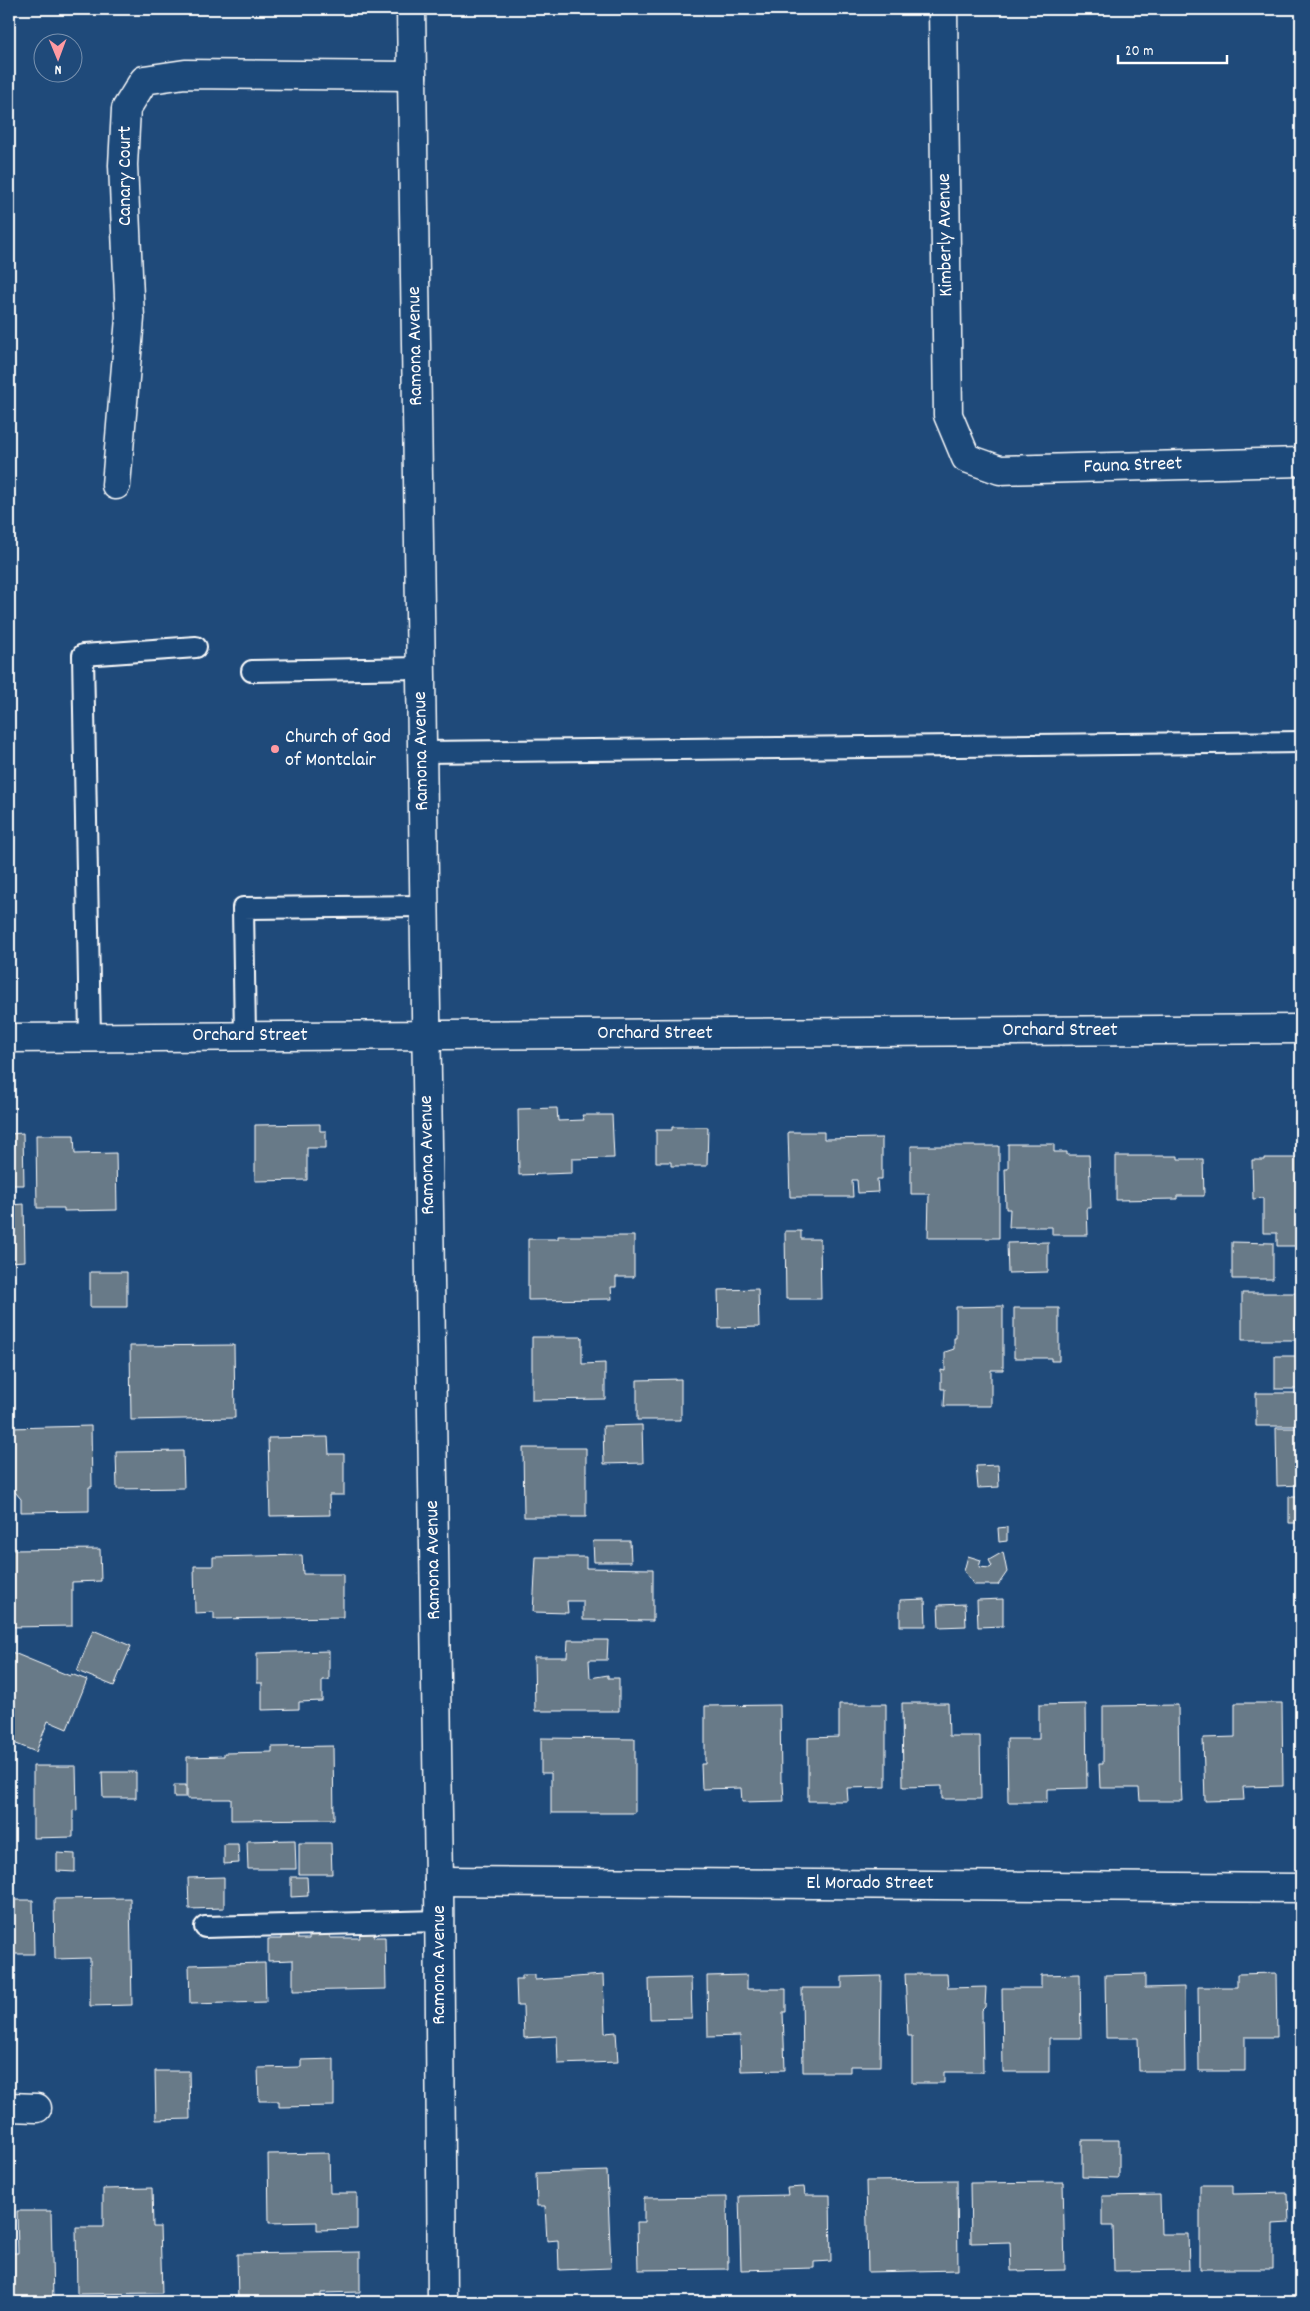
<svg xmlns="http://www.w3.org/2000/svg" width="1310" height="2311" font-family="Dekko,sans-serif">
<rect width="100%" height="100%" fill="#1f4a7a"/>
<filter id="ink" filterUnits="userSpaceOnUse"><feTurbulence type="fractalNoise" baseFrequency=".02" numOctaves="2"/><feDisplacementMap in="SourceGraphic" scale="10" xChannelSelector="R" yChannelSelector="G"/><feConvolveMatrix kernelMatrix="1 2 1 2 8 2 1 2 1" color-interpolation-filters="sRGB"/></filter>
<g filter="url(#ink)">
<!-- building -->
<path fill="#677a88" stroke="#fff" d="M557,1108L558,1121L584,1120L582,1115H612L614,1158L572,1159V1173L519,1175L518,1109Z
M320,1124V1131H326V1148H307V1180L255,1181V1125Z
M672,1127H708L707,1166H671V1162H656V1130H672Z
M788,1132H824V1139L882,1138V1179H877L878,1192L858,1193L857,1180H852L853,1197H790Z
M23,1133L24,1185H9V1134Z
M36,1135H74L75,1154L116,1153L117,1210L64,1211V1208H37Z
M1008,1144H1054V1152H1067V1155H1089L1091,1208H1087L1088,1235H1052V1227H1009L1010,1209H1006L1005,1169H1008Z
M911,1146H999V1238H928L929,1194H911Z
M1116,1156H1178V1159H1203L1204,1196H1177V1199L1116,1200Z
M1265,1158H1301V1246H1277V1233H1263V1198L1253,1199L1252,1160H1265Z
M24,1204L25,1261L9,1262V1205Z
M785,1231H801V1239H820L821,1299H786Z
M558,1236H634V1277H616V1287H611L612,1299L528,1300V1239H558Z
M1048,1242V1272L1008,1273L1007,1243Z
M1232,1242L1273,1243V1279H1232Z
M90,1272H127V1307H90Z
M758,1289L759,1327L719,1328L718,1290Z
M1242,1293H1296V1340H1242Z
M1003,1306V1370H991V1406H944L945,1389H941V1370L945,1371V1352L954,1349V1338H956V1307Z
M1014,1308H1059V1361H1051V1358H1014Z
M532,1337H582V1364L605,1363V1399L532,1400Z
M234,1345L235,1418L131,1420L130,1346Z
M1275,1356H1301V1389H1275Z
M681,1379V1420H637V1380Z
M1256,1393H1301V1422H1295V1426H1256Z
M642,1425L643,1463L604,1464L603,1426Z
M91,1426L92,1487H89V1511L21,1512V1499L9,1485V1428Z
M1276,1428H1301V1485L1277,1486Z
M328,1437L329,1454H344V1495H329L330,1515L270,1516L268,1438Z
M523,1448H586V1517H524Z
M183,1451L184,1488L117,1489L116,1452Z
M998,1465L999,1487L978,1488L976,1466Z
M1289,1497H1301V1523H1289Z
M1007,1527V1541L999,1542L998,1528Z
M593,1541H630L631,1562H594Z
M100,1549L101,1581L72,1582V1626L11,1627L10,1550Z
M1003,1552L1007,1572L998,1585H974L964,1571L968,1556L981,1560L979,1567L990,1568L992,1566L989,1560Z
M302,1555L303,1574H343V1617L214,1619V1612L195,1613L194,1566H213V1557Z
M536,1557H586V1568L653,1569V1621L583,1620V1601H567L568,1613L533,1612Z
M925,1599L926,1626H900V1600Z
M1003,1599V1626L978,1627L977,1600Z
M965,1604L966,1626L939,1627L938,1605Z
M93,1630L131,1646L114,1686L77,1671Z
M568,1640H608L607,1660H589L590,1678L608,1675V1678H619V1711H535L534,1657H567Z
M9,1651L70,1676L71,1674L87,1680L67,1729L48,1721L36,1752L9,1741V1716L11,1710L9,1709Z
M329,1651V1680H322V1701L299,1702V1709L262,1710V1683H257V1653Z
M902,1703H948L949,1736H980L981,1799H942V1786L903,1787Z
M1235,1703H1282L1283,1786L1243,1787L1244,1800L1205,1801L1203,1738L1235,1737Z
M839,1704H886V1787L847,1788L848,1801H808V1738L839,1737Z
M1086,1704L1087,1788L1047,1789V1802H1008L1007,1739H1039V1705Z
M780,1705L781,1782L783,1783L784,1801L742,1802L741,1788L702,1789L701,1764H705V1706Z
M1178,1705L1179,1783H1181L1182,1801H1140L1139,1788H1100L1099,1764H1103V1706Z
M1299,1708H1301V1784H1300Z
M541,1738L635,1739V1813H551V1773H541Z
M333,1746L334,1819L231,1820V1799H187V1757L224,1756V1753L272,1752V1747Z
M33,1766H76L77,1811L73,1810V1837L33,1838Z
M102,1772H136V1798H103Z
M174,1785H186V1797H174Z
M295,1840L296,1869H248L247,1841Z
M299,1843H331L332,1874H299Z
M224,1844H238L239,1863L224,1864Z
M57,1853L75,1854V1872L57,1871Z
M224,1877V1908L189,1909L188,1878Z
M291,1877H307L308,1896L291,1897Z
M130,1898L132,2005L90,2006V1958L55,1959L54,1899Z
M9,1900H33L34,1954H9Z
M359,1932H374L375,1937H385L386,1989L293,1991V1960L268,1961V1939H281V1933H297L298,1939H309V1933H330V1938H360Z
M265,1963L266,2002L190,2004L189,1965Z
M1276,1973L1277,2037H1245V2071H1199L1198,1987H1237V1974Z
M905,1974H947L948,1988L986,1987L985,2007L982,2010L983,2072H944V2083H912V2036H908Z
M1080,1974L1081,2038H1049V2072H1003L1002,1988H1041V1975Z
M1145,1974V1988L1184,1987L1185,2071H1139L1138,2038H1106L1105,1975Z
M522,1975H535V1980L603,1975L605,2033L616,2032L618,2062L558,2064L557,2036L524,2038L523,2006H517L516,1979H522Z
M747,1975V1989H786V2012H783L785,2070L741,2071L740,2036L708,2037L707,1976Z
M881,1976L880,2066H850V2072H803L802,1988H842V1977Z
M691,1978L692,2018L650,2019L649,1979Z
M334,2059V2106L279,2107V2101H259L258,2068L301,2067V2060Z
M155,2071H189L190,2119L156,2120Z
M1082,2140H1119V2178L1082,2177Z
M329,2153L330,2193H357V2229L317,2230V2222L269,2223L268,2154Z
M607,2171L611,2268L559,2270L558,2240L547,2241L545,2206H537L536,2173Z
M957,2180L958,2270L868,2272L866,2181Z
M1063,2182L1065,2270L1011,2271L1010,2242L971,2243L970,2183Z
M1200,2185H1233V2194L1288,2193L1289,2223L1273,2224V2269H1200Z
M804,2187L805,2195H830L831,2261L814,2262V2268L741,2270L739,2196L788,2195L787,2188Z
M152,2188L153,2227H160L162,2293L77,2294L76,2227H103V2189Z
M1160,2195L1161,2234H1188L1189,2270L1114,2271L1113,2226H1102V2196Z
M727,2197L728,2269L638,2270L637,2222H644V2198Z
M17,2211H51L53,2302H9V2253H18Z
M360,2252V2292L321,2293V2302H238L237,2254Z"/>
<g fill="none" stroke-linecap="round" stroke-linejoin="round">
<defs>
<path id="service" d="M252,671L421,668
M422,752L1301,742
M245,1036L243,908L424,906
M90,1037L83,655L196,647
M205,1927L439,1921"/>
<path id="minor" d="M943,9L948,415L966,458L1000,470L1301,462
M116,485L130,318L123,165L126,109L144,80L185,74L412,76
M439,1881L1301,1888
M9,2107L37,2108"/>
<path id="tertiary" d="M411,9L439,1881L442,2302
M9,1038L1301,1029"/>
</defs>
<!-- service casing -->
<use href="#service" stroke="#fff" stroke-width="24"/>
<!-- minor casing -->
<use href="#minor" stroke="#fff" stroke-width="31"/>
<!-- tertiary casing -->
<use href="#tertiary" stroke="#fff" stroke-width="31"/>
<!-- service -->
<use href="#service" stroke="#1f4a7a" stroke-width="20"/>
<!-- minor -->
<use href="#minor" stroke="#1f4a7a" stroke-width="28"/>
<!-- tertiary -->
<use href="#tertiary" stroke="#1f4a7a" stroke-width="28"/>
</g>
</g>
<!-- markers -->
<circle fill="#ff9aa2" stroke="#1f4a7a" stroke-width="2" cx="275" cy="749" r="5"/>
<g text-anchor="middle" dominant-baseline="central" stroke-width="4.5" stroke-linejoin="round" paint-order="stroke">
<!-- street labels -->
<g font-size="20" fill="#fff" stroke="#1f4a7a">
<text transform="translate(126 176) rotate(-90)">Canary Court</text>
<text transform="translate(946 235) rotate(-91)">Kimberly Avenue</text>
<text transform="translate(416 346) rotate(-91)">Ramona Avenue</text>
<text transform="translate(1133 466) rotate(-2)">Fauna Street</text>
<text transform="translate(422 751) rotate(-91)">Ramona Avenue</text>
<text x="1060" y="1031">Orchard Street</text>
<text x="655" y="1034">Orchard Street</text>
<text x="250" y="1036">Orchard Street</text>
<text transform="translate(428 1155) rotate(-91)">Ramona Avenue</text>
<text transform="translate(434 1560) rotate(-91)">Ramona Avenue</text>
<text x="870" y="1884">El Morado Street</text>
<text transform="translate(440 1965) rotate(-90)">Ramona Avenue</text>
</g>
<!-- poi labels -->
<g font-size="20" fill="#fff" stroke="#1f4a7a" text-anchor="start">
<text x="285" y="738">Church of God<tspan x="285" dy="23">of Montclair</tspan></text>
</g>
</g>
<!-- margin -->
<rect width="1310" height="2311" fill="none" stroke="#1f4a7a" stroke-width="30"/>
<rect x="15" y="15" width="1280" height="2281" fill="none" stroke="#fff" stroke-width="2" filter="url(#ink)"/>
<!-- north arrow -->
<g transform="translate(58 58) rotate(179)"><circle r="24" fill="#1f4a7a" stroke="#7992af"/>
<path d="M0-4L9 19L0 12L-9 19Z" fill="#ff9aa2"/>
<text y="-8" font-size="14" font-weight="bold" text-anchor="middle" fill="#ffffff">N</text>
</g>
<!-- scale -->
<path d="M1118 55v8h109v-8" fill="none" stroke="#ffffff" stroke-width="2.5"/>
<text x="1125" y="55" font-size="15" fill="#ffffff" stroke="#1f4a7a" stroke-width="4" paint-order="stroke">20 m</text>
</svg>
